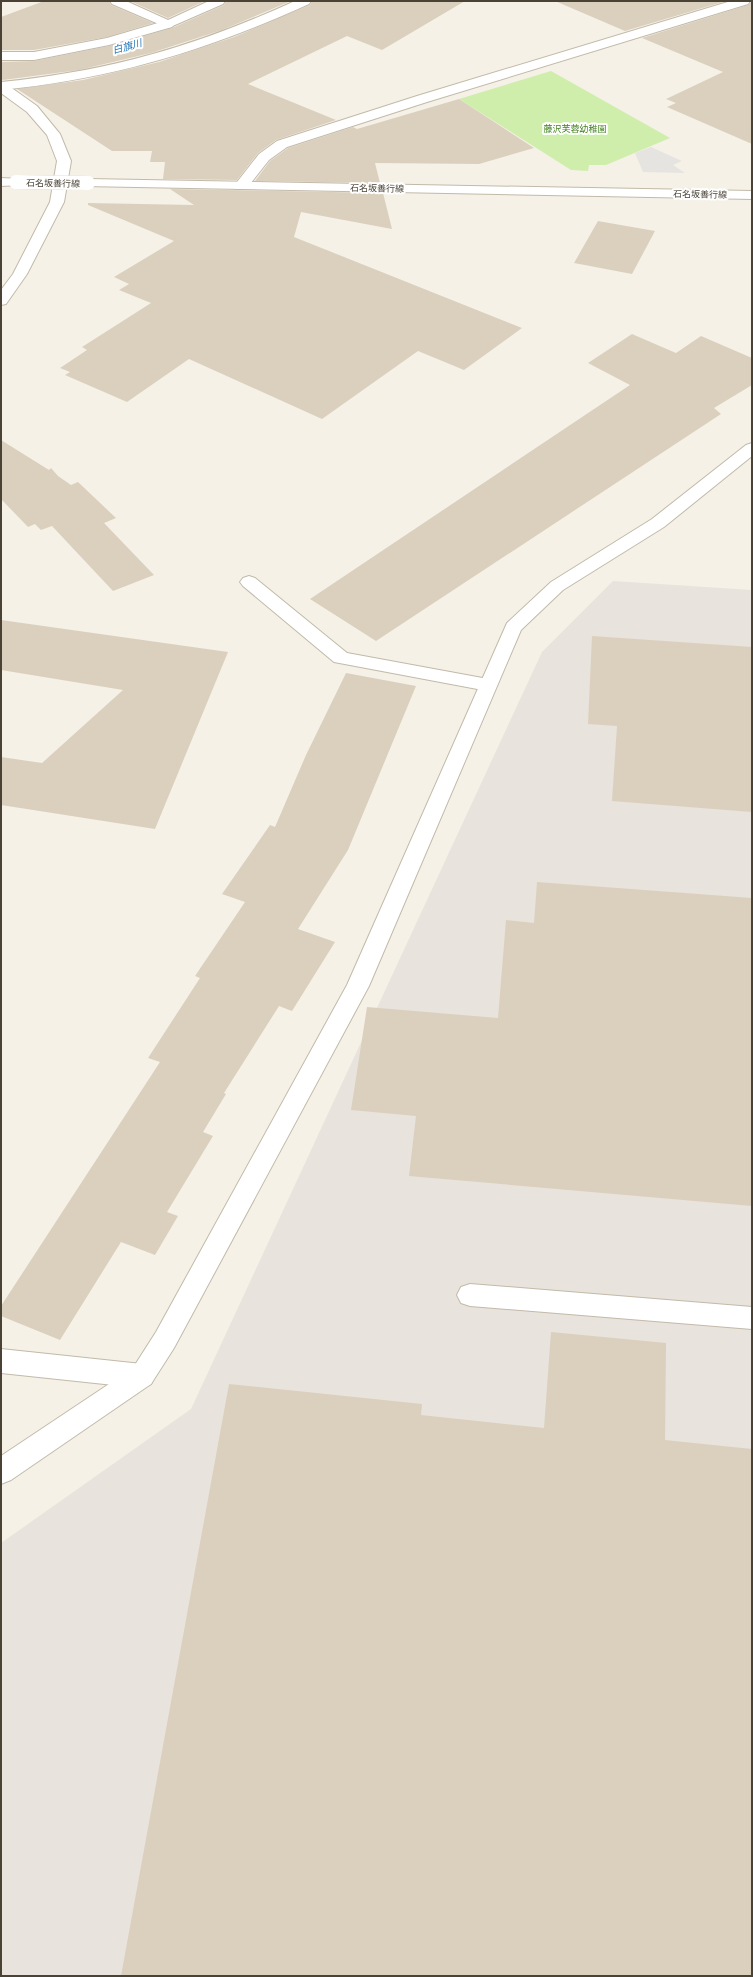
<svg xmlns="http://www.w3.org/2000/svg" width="753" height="1977" font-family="Inter,'Noto Sans JP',sans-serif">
<rect width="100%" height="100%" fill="#f5f1e7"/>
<!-- industrial -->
<path fill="#e8e3dc" d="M613,581L752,590V1976H1V1543L191,1409L542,652Z"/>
<!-- green -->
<path fill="#cfeeac" d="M551,71L670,138L606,165H589L588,171L571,170L459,99Z"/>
<!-- parking -->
<path fill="#e6e4e0" d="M651,147L682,161L673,165L685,173L643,172L635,153Z"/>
<!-- building -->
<path fill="#dbd0be" d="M44,1H109L111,5L153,23L107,37L34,50H1V17Z
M130,1H205L168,18Z
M226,1H291L222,30L151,53L79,70L3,80L1,79V62L34,61L109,46L172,28L224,5Z
M312,1H465L382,50L347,36L248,84L336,120L276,140L258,153L237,180L163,179L165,162H150L152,151H112L17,89L83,80L159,62L234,37L310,5Z
M555,1H726L625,31Z
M752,1V144L667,107L676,103L666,99L723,72L642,38L748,5Z
M459,99L534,148L479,164L375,163L380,183L255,181L270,161L288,148L353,127L357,129Z
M170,189L383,193L392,229L301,212L294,237L522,328L464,370L418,351L322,419L189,359L127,402L65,375L70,372L60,368L87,350L82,347L151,303L119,290L129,284L114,277L174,241L88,205V203L194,205Z
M598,221L655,231L632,274L574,263Z
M632,334L676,353L701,336L752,358V385L714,408L721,414L376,641L310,599L630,385L588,363Z
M1,440L49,470L51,468L58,476L71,485L78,482L116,518L104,523L154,575L113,591L52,526L41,530L35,524L28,527L1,499Z
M1,620L228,652L155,829L1,805V757L42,763L123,690L1,670Z
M592,636L752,647V812L612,801L617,726L588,724Z
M346,673L416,686L348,850L298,929L335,942L292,1011L279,1006L224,1093L226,1094L203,1132L213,1136L167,1212L178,1216L155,1255L121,1242L60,1340L1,1316V1306L160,1062L148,1058L200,978L195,976L245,902L222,894L270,825L275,827L306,755Z
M537,882L752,898V1206L409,1176L416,1116L351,1110L367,1007L498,1018L506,920L534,923Z
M551,1332L666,1343L665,1440L752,1449V1976H121L229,1384L422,1404L421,1415L544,1428Z"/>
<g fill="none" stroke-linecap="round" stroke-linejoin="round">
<defs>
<path id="service" d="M249,576L255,578L347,653L488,679L495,681L497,685L495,689L488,691L334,662L243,586L240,582L243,578Z
M470,1284L752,1307V1329L470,1306L461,1303L457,1295L461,1287Z"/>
<path id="pedestrian" d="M168,20L172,21L174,24L172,27L109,45L34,60H1V52H34L107,38Z
M1,1349L142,1364L151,1368L155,1376L151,1384L142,1388L1,1373Z"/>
<path id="minor" d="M110,1H126L168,20L209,1H225L223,4L168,28L112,4Z
M295,1H311L309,4C205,51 115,78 1,90V82C110,71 196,46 295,1Z
M731,1H750L748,4L427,102L287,147L269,160L246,189H236L234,186L259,154L277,141L417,96Z"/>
<path id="tertiary" d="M1,83L6,84L37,106L60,134L71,161L64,202L27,274L6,304L1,305V290L13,274L50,202L57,161L47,135L27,112L1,93Z
M1,178L21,179L23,182L21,185L1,186Z
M88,179L752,191V199L83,186L81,183L83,180Z
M752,443V456L664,527L563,590L521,630L369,986L174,1348L151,1384L11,1480L1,1484V1456L133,1368L156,1332L347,985L507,623L551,582L652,519L746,445Z"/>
</defs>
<!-- service casing -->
<use href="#service" stroke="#c2baa9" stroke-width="2"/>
<!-- pedestrian casing -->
<use href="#pedestrian" stroke="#c2baa9" stroke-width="2"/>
<!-- minor casing -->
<use href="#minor" stroke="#c2baa9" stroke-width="2"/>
<!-- tertiary casing -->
<use href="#tertiary" stroke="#c2baa9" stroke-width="2"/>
<!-- service -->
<use href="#service" fill="#fff" fill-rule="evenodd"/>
<!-- pedestrian -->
<use href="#pedestrian" fill="#fff" fill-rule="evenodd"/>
<!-- minor -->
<use href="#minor" fill="#fff" fill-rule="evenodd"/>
<!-- tertiary -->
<use href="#tertiary" fill="#fff" fill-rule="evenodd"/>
<defs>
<path id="tertiary-bridge" d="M16,182L88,183"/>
</defs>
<!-- tertiary-bridge casing -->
<use href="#tertiary-bridge" stroke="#c2baa9" stroke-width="14" stroke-linecap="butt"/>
<!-- tertiary-bridge -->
<use href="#tertiary-bridge" stroke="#fff" stroke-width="14"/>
</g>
<g text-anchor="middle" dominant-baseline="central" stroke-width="4" stroke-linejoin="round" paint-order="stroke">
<!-- far-park labels -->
<g font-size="9" fill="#448222" stroke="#fff">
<text x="575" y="128">藤沢芙蓉幼稚園</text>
</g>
<!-- far-street labels -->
<g font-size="9" fill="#494235" stroke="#fff">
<text transform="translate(53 183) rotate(1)">石名坂善行線</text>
<text transform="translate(377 188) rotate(1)">石名坂善行線</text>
<text transform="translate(700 194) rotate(1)">石名坂善行線</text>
</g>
<!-- far-water labels -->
<g font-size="10" font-style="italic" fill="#2176b8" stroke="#fff">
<text transform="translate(127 46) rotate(-15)">白旗川</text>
</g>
</g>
<!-- border -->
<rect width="753" height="1977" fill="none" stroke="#494235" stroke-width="4"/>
</svg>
